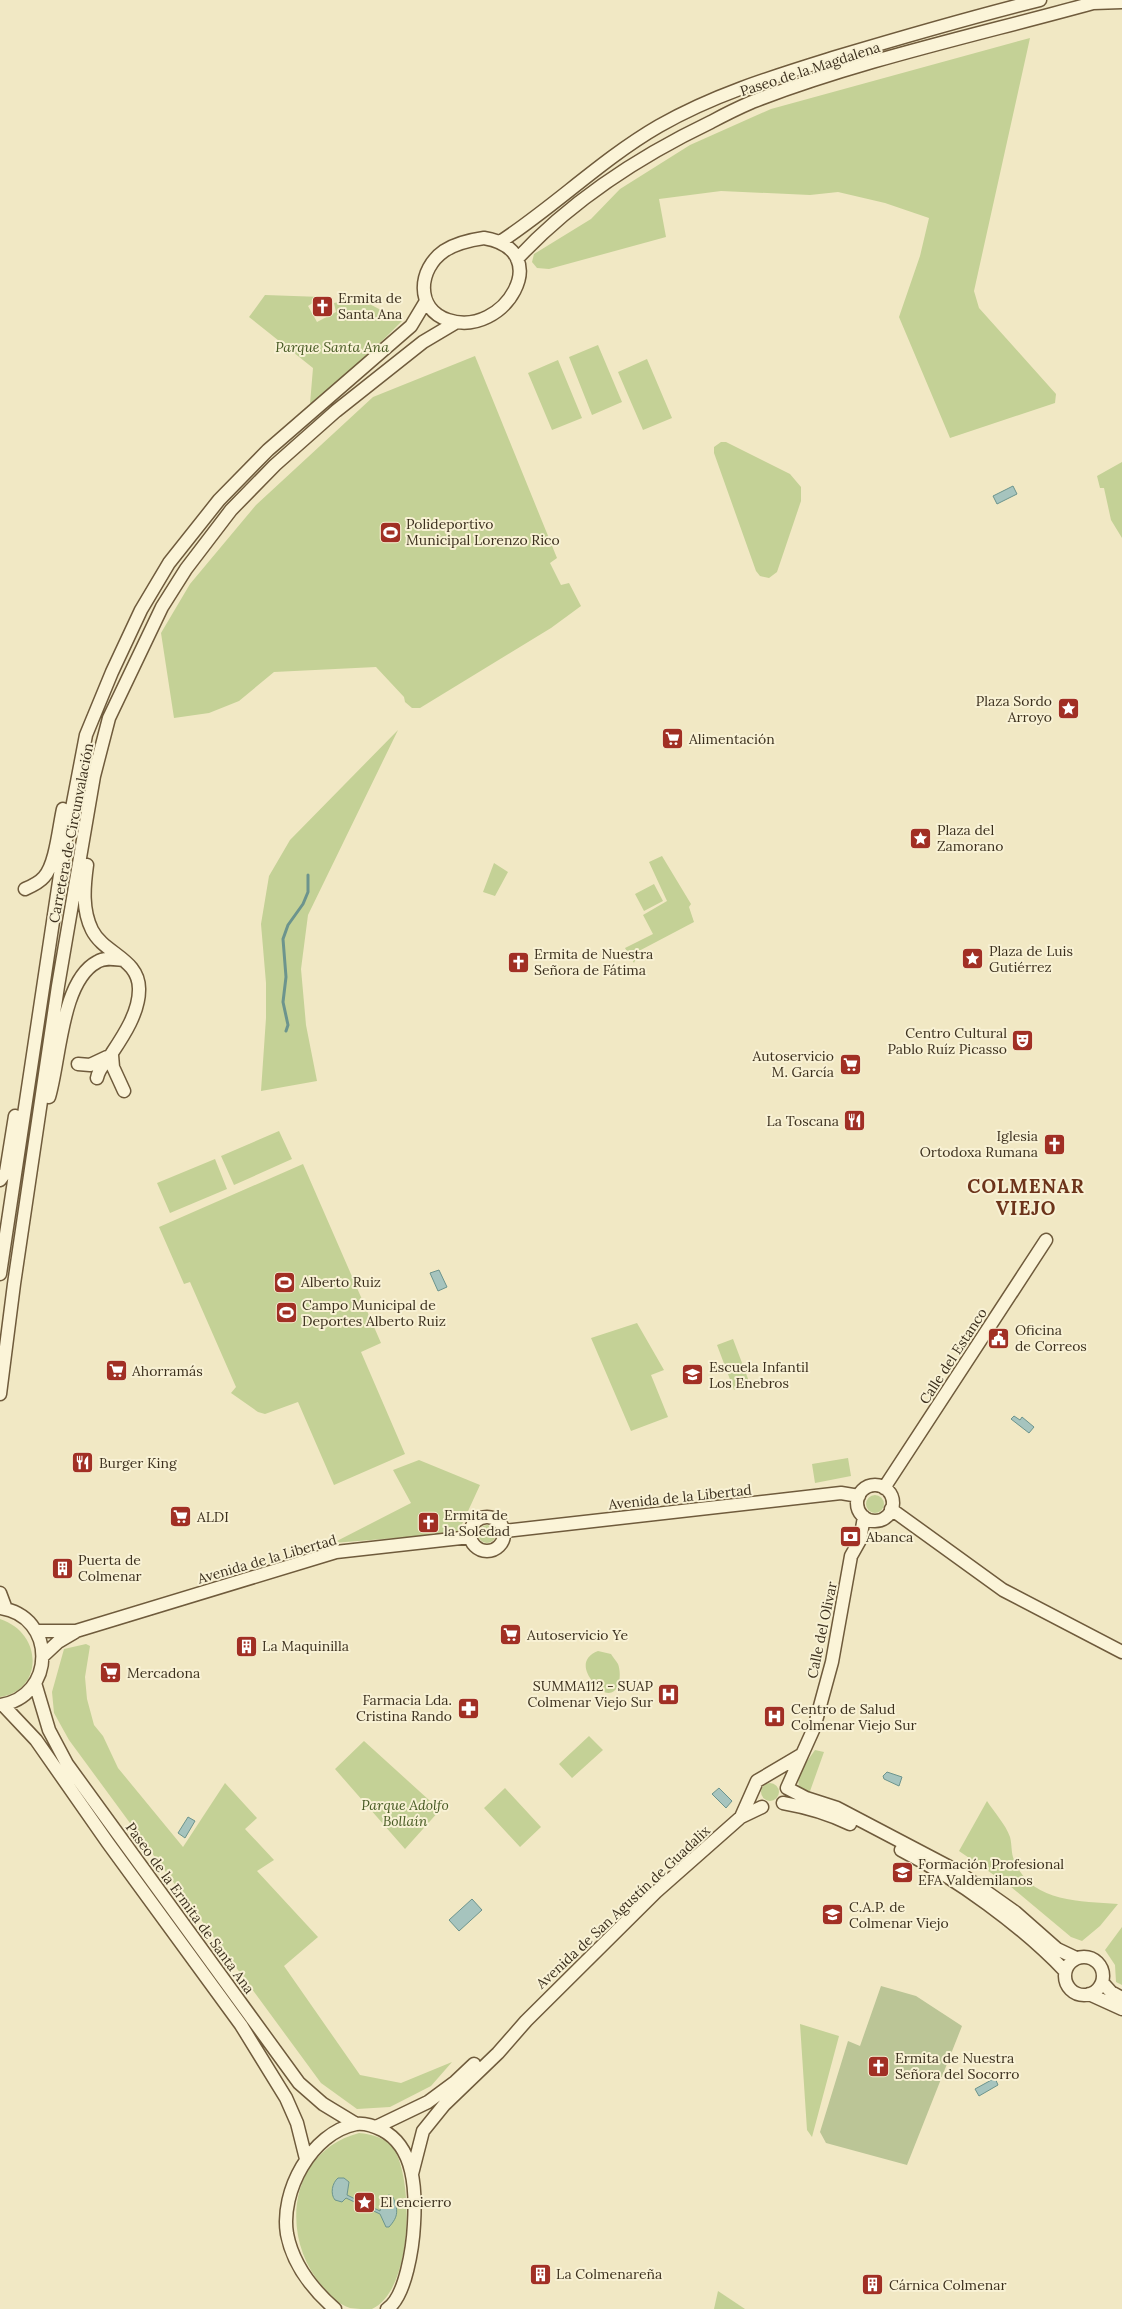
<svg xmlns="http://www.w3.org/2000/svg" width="1122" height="2309" font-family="Lora,serif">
<rect width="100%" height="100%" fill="#f1e8c4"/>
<!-- green -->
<path fill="#c4d196" d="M1030,38L974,291L979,308L1056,394L1055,403L950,438L899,317L920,256L929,218L885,203L838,192L810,195L721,191L659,199L666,237L549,269L537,268L532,262L534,254L591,219L620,189L690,145L771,109Z
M265,295L322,297L308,306L317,322L336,312L334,303L358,298L402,321L364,359L310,404L313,368L249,317Z
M598,345L622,402L592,415L569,357Z
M475,356L557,558L550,563L561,585L569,583L581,606L551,628L420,708H412L405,702L404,697L376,667L274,672L239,701L209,713L174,718L161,633L190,584L256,505L373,397Z
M647,359L672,418L643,430L618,372Z
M558,360L582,418L552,430L528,373Z
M721,442H726L790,474L801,487V501L777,572L769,578L760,576L756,571L714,453V447Z
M1122,462V538L1111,520L1104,488H1100L1097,476Z
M398,730L308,915L301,969L306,1025L317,1081L261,1091L266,1018V983L261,924L269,876L290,840Z
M662,856L691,904L689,907L694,922L637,952L638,954L634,963L625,948L653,934L643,915L667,901L649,862Z
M494,863L508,872L495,896L483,892Z
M654,884L663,901L644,911L635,894Z
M279,1131L292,1159L234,1185L221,1156Z
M215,1159L227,1189L170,1213L157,1183Z
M303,1164L381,1343L361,1352L405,1454L334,1485L298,1402L265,1414L258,1412L231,1393L236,1387L190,1282L184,1284L159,1227Z
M637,1323L664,1370L651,1375L668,1417L631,1431L591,1338Z
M733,1339L750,1384L734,1390L717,1345Z
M848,1458L851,1476L815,1483L812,1464Z
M419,1460L480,1485L458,1533L333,1543L411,1503L393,1470Z
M866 1504a9 9 0 1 1 18 0a9 9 0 1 1-18 0Z
M478 1534a9 9 0 1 1 18 0a9 9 0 1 1-18 0Z
M0,1619C45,1634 42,1692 0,1697Z
M86,1644L90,1646L85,1677L87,1699L94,1725L103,1736L118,1768L183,1847L225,1783L257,1818L245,1829L274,1860L257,1871L318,1937L284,1966L360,2075L401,2083L452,2062L431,2086L390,2107L357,2109L321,2083L69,1740L54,1713L52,1692L64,1649Z
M598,1651L611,1654C613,1657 616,1661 618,1664C622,1674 620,1698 604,1692C599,1691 597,1685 593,1682C583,1670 582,1657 598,1651Z
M589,1736L603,1750L572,1778L559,1764Z
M364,1741L440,1810L405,1849L335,1769Z
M815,1750L824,1752L809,1794L799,1792L798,1774Z
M761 1792a9 9 0 1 1 18 0a9 9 0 1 1-18 0Z
M505,1788L541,1827L520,1847L484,1808Z
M987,1801C994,1812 1006,1825 1010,1837C1012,1844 1011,1853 1014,1860C1031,1903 1079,1901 1118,1904L1100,1926L1082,1941L1071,1937L1010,1886L959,1851Z
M1122,1927V1985L1116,1982L1115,1965L1105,1950Z
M800,2024L839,2036L812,2137L807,2130Z
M359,2133C372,2134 387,2138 395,2151C414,2185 412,2291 372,2309C365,2309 356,2309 350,2308C339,2305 330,2295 323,2287C279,2237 288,2152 359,2133Z
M718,2291L745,2309H714Z"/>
<!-- cemetery -->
<path fill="#bbc596" d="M881,1986L916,1996L962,2026L907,2165L826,2143L820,2132L848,2041L860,2046Z"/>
<!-- water -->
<path fill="#a6c4be" stroke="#6c948d" d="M1013,486L1017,494L997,504L993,496Z
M439,1270L447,1287L438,1291L430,1273Z
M1014,1416L1020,1420L1022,1417L1034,1427L1029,1433L1011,1419Z
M887,1772L902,1777L899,1786L884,1779L883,1776Z
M719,1788L732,1801L726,1808L712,1794Z
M188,1817L195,1821L185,1838L178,1833Z
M472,1899L482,1910L459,1931L449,1920Z
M995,2078L998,2085L979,2096L975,2089Z
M338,2178H344L349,2182L347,2195L380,2211L382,2198L389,2195L393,2197C398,2210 399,2216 389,2227H386L380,2214L346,2198L342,2202L335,2200C330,2194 332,2183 338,2178Z"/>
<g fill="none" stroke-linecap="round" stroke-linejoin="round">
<!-- stream -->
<path stroke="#6c948d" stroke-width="3" d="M286,1031L288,1025L283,1002L286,977L283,939L288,925L303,904L308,892V875"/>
<defs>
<path id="secondary" d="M484,238C557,250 504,339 448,320C415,309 418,269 444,251C456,243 470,240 484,238Z
M500,242C555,206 602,159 659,126C715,94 775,76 836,57C903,37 972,17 1040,0
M517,259C571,201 640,156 711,122C724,115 738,108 752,102C860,60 981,34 1093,3L1122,2
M87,865C84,887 82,910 92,930C104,954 140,959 139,990C139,1012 124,1035 112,1053C106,1063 99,1067 97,1078
M25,889C32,886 39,883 44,877C56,864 59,826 63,809
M112,1055L113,1067L124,1091
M78,1064L90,1065L107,1057
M49,1097C60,1061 61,981 97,962C105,957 114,959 123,960
M0,1180L6,1172L15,1116
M0,1274L63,855L86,735L112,672L141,610L169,563L219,500L268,450L411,326L426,301
M0,1394L14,1284L58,986L94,776L109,718L162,607L186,569L231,510L275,465L336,411L423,342L455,323
M857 1503a18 18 0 1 1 36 0a18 18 0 1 1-36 0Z
M884,1488L1046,1240
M891,1509L1003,1590L1122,1652
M470 1534a17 17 0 1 1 34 0a17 17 0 1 1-34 0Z
M505,1531L841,1493L859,1496
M0,1593L6,1609
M0,1608C57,1616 56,1697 0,1705
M36,1631H76L336,1552L470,1537
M43,1656L58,1642L75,1632
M35,1683L49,1730L67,1764L299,2083L323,2104L356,2124
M3,1705L36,1740L108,1843L241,2025L286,2098L297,2123L306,2159
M787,1788L806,1798L837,1808L957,1871L1015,1912L1057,1949L1076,1958
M787,1788L814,1728L832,1662L851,1556L860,1540L864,1517
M783,1803C806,1807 828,1813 850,1824
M741,1817L757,1781L801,1755
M901,1850C957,1879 1021,1925 1065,1971
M1065 1976a19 19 0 1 1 38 0a19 19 0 1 1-38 0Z
M1102,1982L1111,1992L1122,1998
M1089,1994L1122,2009
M376,2127L428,2102L455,2082L474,2064
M412,2174L423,2131L444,2105L498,2053L526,2021L656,1892L741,1817L762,1807
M335,2309C312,2289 293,2265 287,2234C280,2192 311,2133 356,2124C364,2123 374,2126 382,2130C415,2147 416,2191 414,2224C413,2245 406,2297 387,2309"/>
</defs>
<!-- secondary casing -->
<use href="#secondary" stroke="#6f5b3c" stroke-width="15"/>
<!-- secondary -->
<use href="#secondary" stroke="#fbf4d8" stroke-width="12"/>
</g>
<!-- icons -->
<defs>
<symbol id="church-square" viewBox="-11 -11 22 22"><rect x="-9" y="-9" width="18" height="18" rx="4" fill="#a12f24" stroke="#f8f1d4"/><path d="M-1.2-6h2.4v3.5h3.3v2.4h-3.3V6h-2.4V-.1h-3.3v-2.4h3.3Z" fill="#fff"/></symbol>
<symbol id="stadium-square" viewBox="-11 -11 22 22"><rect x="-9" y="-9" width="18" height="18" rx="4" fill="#a12f24" stroke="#f8f1d4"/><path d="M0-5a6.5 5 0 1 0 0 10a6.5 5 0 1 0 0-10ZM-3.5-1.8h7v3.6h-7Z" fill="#fff"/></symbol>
<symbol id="sight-square" viewBox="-11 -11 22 22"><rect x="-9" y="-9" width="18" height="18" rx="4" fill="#a12f24" stroke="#f8f1d4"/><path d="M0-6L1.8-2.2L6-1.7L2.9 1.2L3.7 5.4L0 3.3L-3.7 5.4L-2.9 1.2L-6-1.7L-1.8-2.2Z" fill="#fff"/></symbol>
<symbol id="supermarket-square" viewBox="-11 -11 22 22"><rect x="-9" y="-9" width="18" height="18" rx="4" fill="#a12f24" stroke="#f8f1d4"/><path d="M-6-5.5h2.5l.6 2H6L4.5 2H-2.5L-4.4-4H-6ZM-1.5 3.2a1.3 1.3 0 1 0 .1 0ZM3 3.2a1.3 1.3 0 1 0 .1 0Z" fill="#fff"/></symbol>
<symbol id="theatre-square" viewBox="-11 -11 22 22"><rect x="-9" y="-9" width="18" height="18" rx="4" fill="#a12f24" stroke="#f8f1d4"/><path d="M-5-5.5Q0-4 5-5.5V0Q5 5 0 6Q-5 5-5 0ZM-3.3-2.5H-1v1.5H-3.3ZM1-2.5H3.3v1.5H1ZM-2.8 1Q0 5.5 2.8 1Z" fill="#fff"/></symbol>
<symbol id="restaurant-square" viewBox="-11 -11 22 22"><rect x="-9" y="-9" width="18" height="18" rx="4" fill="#a12f24" stroke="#f8f1d4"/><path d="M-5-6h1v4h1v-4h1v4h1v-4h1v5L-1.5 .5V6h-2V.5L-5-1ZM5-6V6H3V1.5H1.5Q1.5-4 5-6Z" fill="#fff"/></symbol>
<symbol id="civic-square" viewBox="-11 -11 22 22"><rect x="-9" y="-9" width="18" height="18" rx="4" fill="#a12f24" stroke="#f8f1d4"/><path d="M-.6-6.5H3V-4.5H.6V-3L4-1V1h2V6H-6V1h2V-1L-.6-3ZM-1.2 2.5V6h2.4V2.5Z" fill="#fff"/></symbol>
<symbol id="school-square" viewBox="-11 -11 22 22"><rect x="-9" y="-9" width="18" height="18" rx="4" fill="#a12f24" stroke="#f8f1d4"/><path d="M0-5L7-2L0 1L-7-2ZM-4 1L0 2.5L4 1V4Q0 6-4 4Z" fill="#fff"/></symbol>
<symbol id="bank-square" viewBox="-11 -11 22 22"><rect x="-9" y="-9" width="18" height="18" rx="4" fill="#a12f24" stroke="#f8f1d4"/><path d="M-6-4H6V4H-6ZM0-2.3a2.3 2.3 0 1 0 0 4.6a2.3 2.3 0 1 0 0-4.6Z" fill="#fff"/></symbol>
<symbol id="building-square" viewBox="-11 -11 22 22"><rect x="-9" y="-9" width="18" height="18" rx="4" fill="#a12f24" stroke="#f8f1d4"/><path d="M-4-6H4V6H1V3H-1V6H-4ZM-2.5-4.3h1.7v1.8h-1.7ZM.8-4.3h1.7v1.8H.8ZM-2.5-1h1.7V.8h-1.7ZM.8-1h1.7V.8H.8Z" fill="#fff"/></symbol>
<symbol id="hospital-square" viewBox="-11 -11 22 22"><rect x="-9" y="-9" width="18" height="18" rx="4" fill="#a12f24" stroke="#f8f1d4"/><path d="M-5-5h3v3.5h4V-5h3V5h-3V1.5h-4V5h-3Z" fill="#fff"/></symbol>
<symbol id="pharmacy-square" viewBox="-11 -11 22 22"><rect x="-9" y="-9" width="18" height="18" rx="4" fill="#a12f24" stroke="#f8f1d4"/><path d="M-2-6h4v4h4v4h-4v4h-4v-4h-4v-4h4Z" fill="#fff"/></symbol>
<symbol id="university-square" viewBox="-11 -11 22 22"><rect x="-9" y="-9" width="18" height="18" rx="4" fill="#a12f24" stroke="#f8f1d4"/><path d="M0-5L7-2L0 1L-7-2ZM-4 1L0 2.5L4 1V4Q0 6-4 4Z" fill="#fff"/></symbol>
</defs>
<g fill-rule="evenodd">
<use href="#church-square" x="310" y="294" width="25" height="25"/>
<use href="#stadium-square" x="378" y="520" width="25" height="25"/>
<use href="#sight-square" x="1056" y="696" width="25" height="25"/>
<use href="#supermarket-square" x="660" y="726" width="25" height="25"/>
<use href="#sight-square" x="908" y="826" width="25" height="25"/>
<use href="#sight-square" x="960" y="946" width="25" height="25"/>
<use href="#church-square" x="506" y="950" width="25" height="25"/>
<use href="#theatre-square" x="1010" y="1028" width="25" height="25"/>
<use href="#supermarket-square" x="838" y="1052" width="25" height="25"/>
<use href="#restaurant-square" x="842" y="1108" width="25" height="25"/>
<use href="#church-square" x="1042" y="1132" width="25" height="25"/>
<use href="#stadium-square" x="272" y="1270" width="25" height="25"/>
<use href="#stadium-square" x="274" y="1300" width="25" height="25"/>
<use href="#civic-square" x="986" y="1326" width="25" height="25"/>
<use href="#supermarket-square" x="104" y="1358" width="25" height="25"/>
<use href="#school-square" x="680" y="1362" width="25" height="25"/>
<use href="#restaurant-square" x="70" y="1450" width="25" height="25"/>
<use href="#supermarket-square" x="168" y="1504" width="25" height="25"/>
<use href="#church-square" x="416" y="1510" width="25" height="25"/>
<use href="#bank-square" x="838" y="1524" width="25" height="25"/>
<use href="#building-square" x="50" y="1556" width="25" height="25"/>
<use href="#supermarket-square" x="498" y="1622" width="25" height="25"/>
<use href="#building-square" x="234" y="1634" width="25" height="25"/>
<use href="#supermarket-square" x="98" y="1660" width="25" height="25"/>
<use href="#hospital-square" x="656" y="1682" width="25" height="25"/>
<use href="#pharmacy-square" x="456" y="1696" width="25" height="25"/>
<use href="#hospital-square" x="762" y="1704" width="25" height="25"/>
<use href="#university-square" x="890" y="1860" width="25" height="25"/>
<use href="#school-square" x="820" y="1902" width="25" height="25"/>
<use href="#church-square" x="866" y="2054" width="25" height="25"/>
<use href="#sight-square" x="352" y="2190" width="25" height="25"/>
<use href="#building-square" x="528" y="2262" width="25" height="25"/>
<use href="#building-square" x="860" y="2272" width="25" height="25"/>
</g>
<g text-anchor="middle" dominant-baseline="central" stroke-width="4" stroke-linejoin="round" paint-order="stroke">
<!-- street labels -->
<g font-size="14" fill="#3c301e" stroke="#f8f1d4">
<text transform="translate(810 69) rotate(-18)">Paseo de la Magdalena</text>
<text transform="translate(71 833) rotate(-79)">Carretera de Circunvalación</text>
<text transform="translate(953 1356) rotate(-57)">Calle del Estanco</text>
<text transform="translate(680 1497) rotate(-6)">Avenida de la Libertad</text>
<text transform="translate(267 1559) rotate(-16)">Avenida de la Libertad</text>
<text transform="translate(822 1630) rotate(-78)">Calle del Olivar</text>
<text transform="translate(623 1907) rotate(-43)">Avenida de San Agustín de Guadalix</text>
<text transform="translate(190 1908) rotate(54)">Paseo de la Ermita de Santa Ana</text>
</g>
<!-- poi labels -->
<g font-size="14" fill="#3c301e" stroke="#f8f1d4" text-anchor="start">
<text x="338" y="298">Ermita de<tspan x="338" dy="16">Santa Ana</tspan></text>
<text x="406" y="524">Polideportivo<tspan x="406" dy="16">Municipal Lorenzo Rico</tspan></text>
<text x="1052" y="701" text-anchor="end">Plaza Sordo<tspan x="1052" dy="16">Arroyo</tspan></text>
<text x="689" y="739">Alimentación</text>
<text x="937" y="830">Plaza del<tspan x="937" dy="16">Zamorano</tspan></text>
<text x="989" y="951">Plaza de Luis<tspan x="989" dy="16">Gutiérrez</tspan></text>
<text x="534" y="954">Ermita de Nuestra<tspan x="534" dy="16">Señora de Fátima</tspan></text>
<text x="1007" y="1033" text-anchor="end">Centro Cultural<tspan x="1007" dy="16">Pablo Ruíz Picasso</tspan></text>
<text x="834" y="1056" text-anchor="end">Autoservicio<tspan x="834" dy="16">M. García</tspan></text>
<text x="839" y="1121" text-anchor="end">La Toscana</text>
<text x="1038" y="1136" text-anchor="end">Iglesia<tspan x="1038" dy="16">Ortodoxa Rumana</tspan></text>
<text x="301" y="1282">Alberto Ruiz</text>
<text x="302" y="1305">Campo Municipal de<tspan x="302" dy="16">Deportes Alberto Ruiz</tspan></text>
<text x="1015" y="1330">Oficina<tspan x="1015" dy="16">de Correos</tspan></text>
<text x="709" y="1367">Escuela Infantil<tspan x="709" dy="16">Los Enebros</tspan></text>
<text x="132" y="1371">Ahorramás</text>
<text x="99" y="1463">Burger King</text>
<text x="444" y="1515">Ermita de<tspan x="444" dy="16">la Soledad</tspan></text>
<text x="197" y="1517">ALDI</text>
<text x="866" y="1537">Abanca</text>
<text x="78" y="1560">Puerta de<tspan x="78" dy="16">Colmenar</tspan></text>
<text x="527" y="1635">Autoservicio Ye</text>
<text x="262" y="1646">La Maquinilla</text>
<text x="127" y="1673">Mercadona</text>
<text x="653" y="1686" text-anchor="end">SUMMA112 - SUAP<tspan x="653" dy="16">Colmenar Viejo Sur</tspan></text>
<text x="452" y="1700" text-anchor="end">Farmacia Lda.<tspan x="452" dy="16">Cristina Rando</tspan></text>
<text x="791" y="1709">Centro de Salud<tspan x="791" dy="16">Colmenar Viejo Sur</tspan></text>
<text x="918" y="1864">Formación Profesional<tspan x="918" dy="16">EFA Valdemilanos</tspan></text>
<text x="849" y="1907">C.A.P. de<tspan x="849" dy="16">Colmenar Viejo</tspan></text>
<text x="895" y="2058">Ermita de Nuestra<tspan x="895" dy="16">Señora del Socorro</tspan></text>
<text x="380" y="2202">El encierro</text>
<text x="556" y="2274">La Colmenareña</text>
<text x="889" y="2285">Cárnica Colmenar</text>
</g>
<!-- park labels -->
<g font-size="14" font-style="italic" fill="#475a23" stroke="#f8f1d4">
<text x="332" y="347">Parque Santa Ana</text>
<text x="405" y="1805">Parque Adolfo<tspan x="405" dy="16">Bollaín</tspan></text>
</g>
<!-- district labels -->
<g font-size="19" font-weight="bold" letter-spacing="1" fill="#6c331a" stroke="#f8f1d4">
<text x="1026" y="1186">COLMENAR<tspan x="1026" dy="22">VIEJO</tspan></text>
</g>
</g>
</svg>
